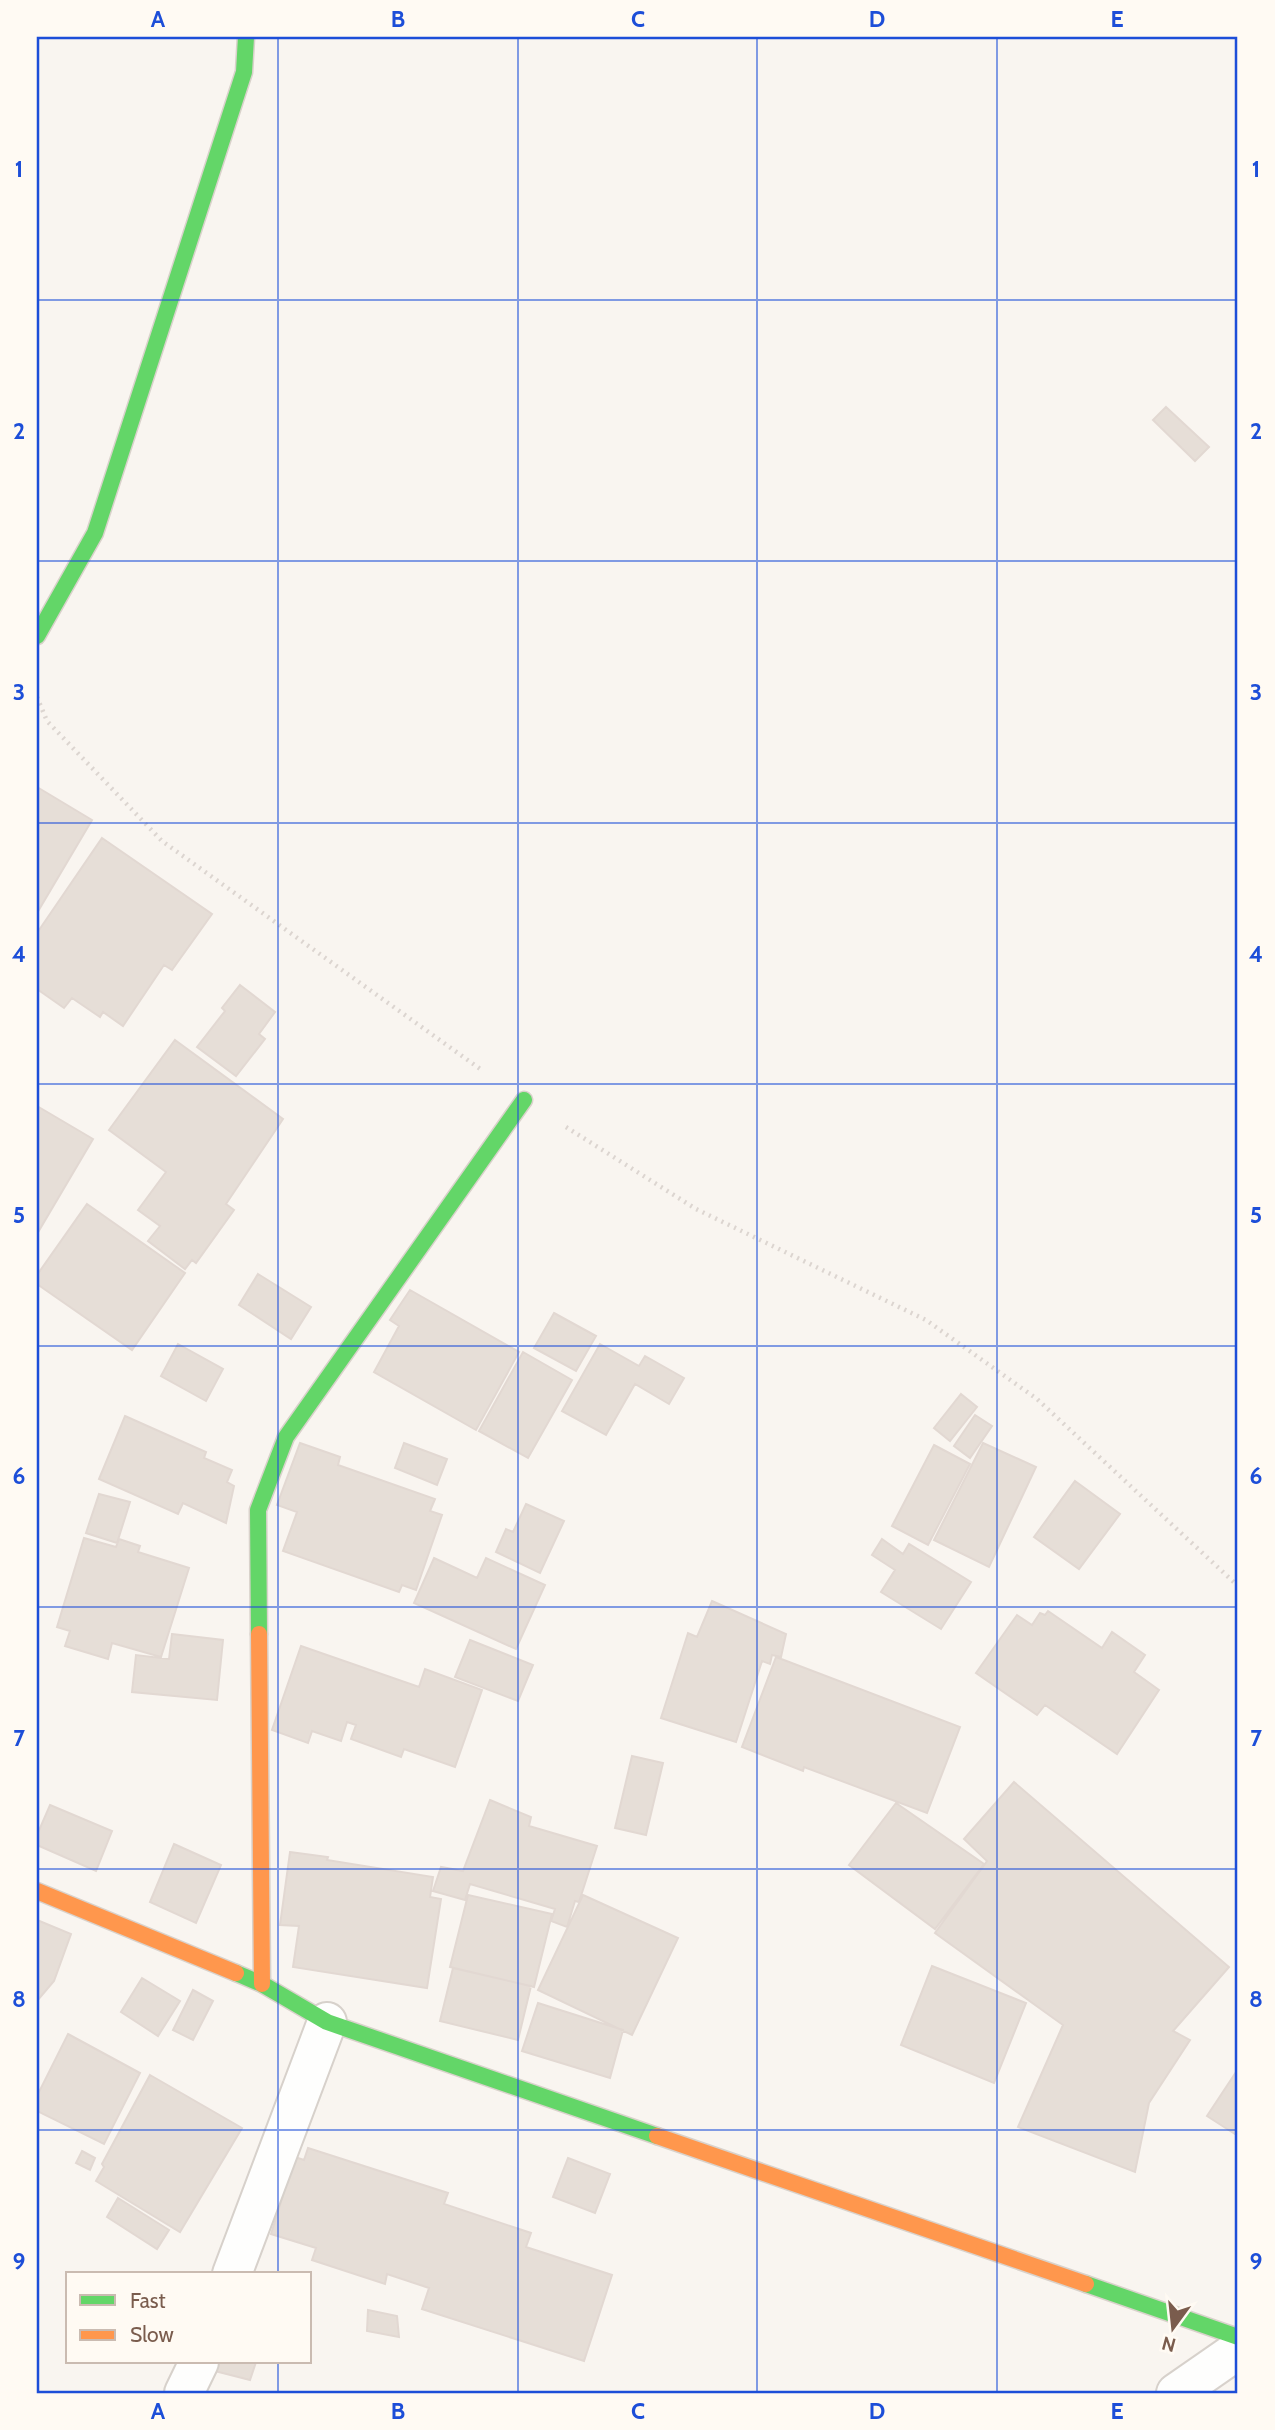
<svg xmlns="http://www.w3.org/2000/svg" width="1275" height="2430" font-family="Cabin,sans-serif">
<rect width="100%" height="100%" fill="#f9f5f0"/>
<!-- building -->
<path fill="#e6ded7" stroke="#e2d8d2" stroke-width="2" d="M1166,407L1209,447L1195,461L1153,420Z
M37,787L92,820L37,913Z
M102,838L212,914L172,970L164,965L123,1026L103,1012L100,1017L72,998L64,1008L37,989V933Z
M240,985L275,1012L259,1034L265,1039L236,1076L197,1047L225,1011L222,1008Z
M175,1040L283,1119L226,1204L234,1210L196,1263L192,1260L185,1269L148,1241L160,1226L138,1210L166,1172L109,1130Z
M37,1106L93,1139L37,1234Z
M87,1204L185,1273L132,1350L37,1284V1275Z
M258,1274L311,1307L291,1339L239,1305Z
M410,1290L519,1352L476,1430L374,1372L399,1326L390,1320Z
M554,1313L596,1336L576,1371L534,1348Z
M178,1344L223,1369L206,1401L161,1376Z
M600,1344L639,1366L645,1356L684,1378L669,1404L635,1384L606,1435L562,1411Z
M523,1352L572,1380L528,1458L479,1431Z
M961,1394L977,1407L950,1441L934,1428Z
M975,1415L992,1426L970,1458L954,1446Z
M125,1416L206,1452L204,1458L232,1470L227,1482L234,1486L226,1523L183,1503L178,1514L99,1479Z
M300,1443L340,1457L338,1465L435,1499L430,1511L442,1515L416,1590L402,1585L399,1592L283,1551L297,1512L277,1505Z
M404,1443L447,1459L437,1485L395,1468Z
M983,1443L1036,1467L989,1567L934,1540Z
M934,1445L970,1464L928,1545L892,1526Z
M1075,1481L1120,1514L1079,1569L1034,1537Z
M99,1494L130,1502L117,1543L86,1533Z
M526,1504L564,1521L540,1573L496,1552L506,1529L513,1532Z
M84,1538L116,1547L119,1539L140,1546L138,1552L189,1568L161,1657L112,1643L108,1659L65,1646L70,1631L57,1627Z
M882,1539L903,1554L909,1544L971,1582L941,1629L881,1592L895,1570L872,1555Z
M434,1558L477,1578L486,1558L545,1585L516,1649L414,1603Z
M712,1601L786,1634L781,1657L772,1655L770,1664L762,1661L736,1742L661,1718L688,1633L697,1637Z
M1048,1611L1102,1648L1112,1632L1145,1655L1134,1672L1159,1690L1117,1754L1045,1705L1037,1715L976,1673L1017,1615L1032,1625L1040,1613L1045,1615Z
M172,1634L223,1640L217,1700L132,1692L136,1655L169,1659Z
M470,1640L533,1665L518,1701L455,1677Z
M301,1646L419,1687L425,1669L482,1690L455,1767L404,1749L401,1757L351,1739L356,1725L347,1722L341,1741L312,1731L308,1743L272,1730Z
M776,1657L960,1727L927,1813L804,1767L803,1771L742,1747Z
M632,1756L663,1763L646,1835L615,1828Z
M1014,1782L1229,1967L1173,2031L1190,2040L1149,2103L1135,2172L1018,2127L1063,2025L935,1933L987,1861L964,1839Z
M490,1800L531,1817L529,1826L597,1846L579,1902L575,1901L567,1927L551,1921L555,1909L470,1884L465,1900L433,1891L441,1867L463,1871Z
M896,1803L984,1864L935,1929L849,1865Z
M50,1805L112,1831L96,1871L37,1845V1835Z
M174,1844L221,1865L196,1923L150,1902Z
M290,1852L328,1857L327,1860L433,1877L430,1897L441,1899L427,1988L293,1967L299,1926L280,1925Z
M468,1895L552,1914L534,1987L450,1967Z
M583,1895L678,1938L632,2035L538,1990Z
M37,1920L71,1934L54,1981L37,2001Z
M932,1966L1026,2003L994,2083L901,2045Z
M453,1968L531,1986L518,2040L440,2021Z
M142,1978L180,2001L158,2036L121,2012Z
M193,1990L213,2001L193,2040L173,2030Z
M538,2003L623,2030L610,2078L522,2051Z
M68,2034L140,2073L104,2144L37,2111V2096Z
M1238,2069V2136L1207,2116Z
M150,2075L242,2128L180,2232L96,2181L104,2167L102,2164Z
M308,2148L448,2193L444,2204L531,2233L526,2247L612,2275L584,2361L422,2309L429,2288L387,2274L385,2284L312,2260L316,2248L271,2234L295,2157L304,2160Z
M82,2151L95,2158L90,2170L76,2163Z
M568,2158L610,2174L595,2213L553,2197Z
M118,2198L169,2230L157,2249L107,2217Z
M368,2310L397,2316L399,2337L367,2331Z
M214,2362H256L250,2380L211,2370Z"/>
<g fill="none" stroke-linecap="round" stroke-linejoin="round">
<defs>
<path id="street" d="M232,2274L327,2022
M184,2393L199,2362
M1176,2393L1238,2350"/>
<path id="fast" d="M37,636L95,533L244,72L246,37
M259,1634L258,1510L286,1437L524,1100
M236,1973L262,1984L327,2022L657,2136
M1086,2284L1238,2337"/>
<path id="slow" d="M259,1634L262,1984
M37,1891L236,1973
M657,2136L1086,2284"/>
</defs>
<!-- street casing -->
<use href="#street" stroke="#d7d1cb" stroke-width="42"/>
<!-- fast casing -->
<use href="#fast" stroke="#d9d2cb" stroke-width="19"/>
<!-- slow casing -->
<use href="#slow" stroke="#d9d2cb" stroke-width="19"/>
<!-- path -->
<path stroke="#dcd5d0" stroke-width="4.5" stroke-dasharray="2 5" stroke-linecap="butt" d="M37,697L47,721L162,841L483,1071
M566,1127L696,1209L926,1320L1037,1399L1238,1586"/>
<!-- street -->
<use href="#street" stroke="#fefefd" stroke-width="38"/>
<!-- fast -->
<use href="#fast" stroke="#63d668" stroke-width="16"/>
<!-- slow -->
<use href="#slow" stroke="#ff974d" stroke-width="16"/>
</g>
<!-- grid -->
<path fill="none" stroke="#1d4ed8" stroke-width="2" stroke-opacity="0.55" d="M278,37V2274M518,37V2393M757,37V2393M997,37V2393M37,300H1238M37,561H1238M37,823H1238M37,1084H1238M37,1346H1238M37,1607H1238M37,1869H1238M37,2130H1238M278,2362V2393"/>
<!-- border -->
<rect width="1275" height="2430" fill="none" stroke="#fffaf3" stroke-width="77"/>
<!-- legend -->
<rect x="66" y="2272" width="245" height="91" fill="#fffaf3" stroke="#cabbb1" stroke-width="2"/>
<rect x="80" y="2295" width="35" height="10" fill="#63d668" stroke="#cabbb1" stroke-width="2"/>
<text x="130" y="2308" font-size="21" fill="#7a5c4d">Fast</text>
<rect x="80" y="2330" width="35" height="10" fill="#ff974d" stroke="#cabbb1" stroke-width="2"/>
<text x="130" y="2342" font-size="21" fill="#7a5c4d">Slow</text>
<!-- north arrow -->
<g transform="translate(1173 2328) rotate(195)" stroke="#fffaf3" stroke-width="5" paint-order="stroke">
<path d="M0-5L12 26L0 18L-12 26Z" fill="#7a5c4d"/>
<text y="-10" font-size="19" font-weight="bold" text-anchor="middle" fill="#7a5c4d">N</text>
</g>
<rect x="38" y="38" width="1198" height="2354" fill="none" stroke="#1d4ed8" stroke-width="2.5"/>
<g font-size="23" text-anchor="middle" font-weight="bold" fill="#1d4ed8">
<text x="158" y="27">A</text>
<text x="398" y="27">B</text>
<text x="638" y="27">C</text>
<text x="877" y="27">D</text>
<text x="1117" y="27">E</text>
<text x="19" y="177">1</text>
<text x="1256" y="177">1</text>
<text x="19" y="439">2</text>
<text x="1256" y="439">2</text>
<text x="19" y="700">3</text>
<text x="1256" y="700">3</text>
<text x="19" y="962">4</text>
<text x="1256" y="962">4</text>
<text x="19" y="1223">5</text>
<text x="1256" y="1223">5</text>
<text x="19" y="1484">6</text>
<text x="1256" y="1484">6</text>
<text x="19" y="1746">7</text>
<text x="1256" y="1746">7</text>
<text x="19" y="2007">8</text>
<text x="1256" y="2007">8</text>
<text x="19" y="2269">9</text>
<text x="1256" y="2269">9</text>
<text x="158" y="2419">A</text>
<text x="398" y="2419">B</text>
<text x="638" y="2419">C</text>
<text x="877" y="2419">D</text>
<text x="1117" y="2419">E</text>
</g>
</svg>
